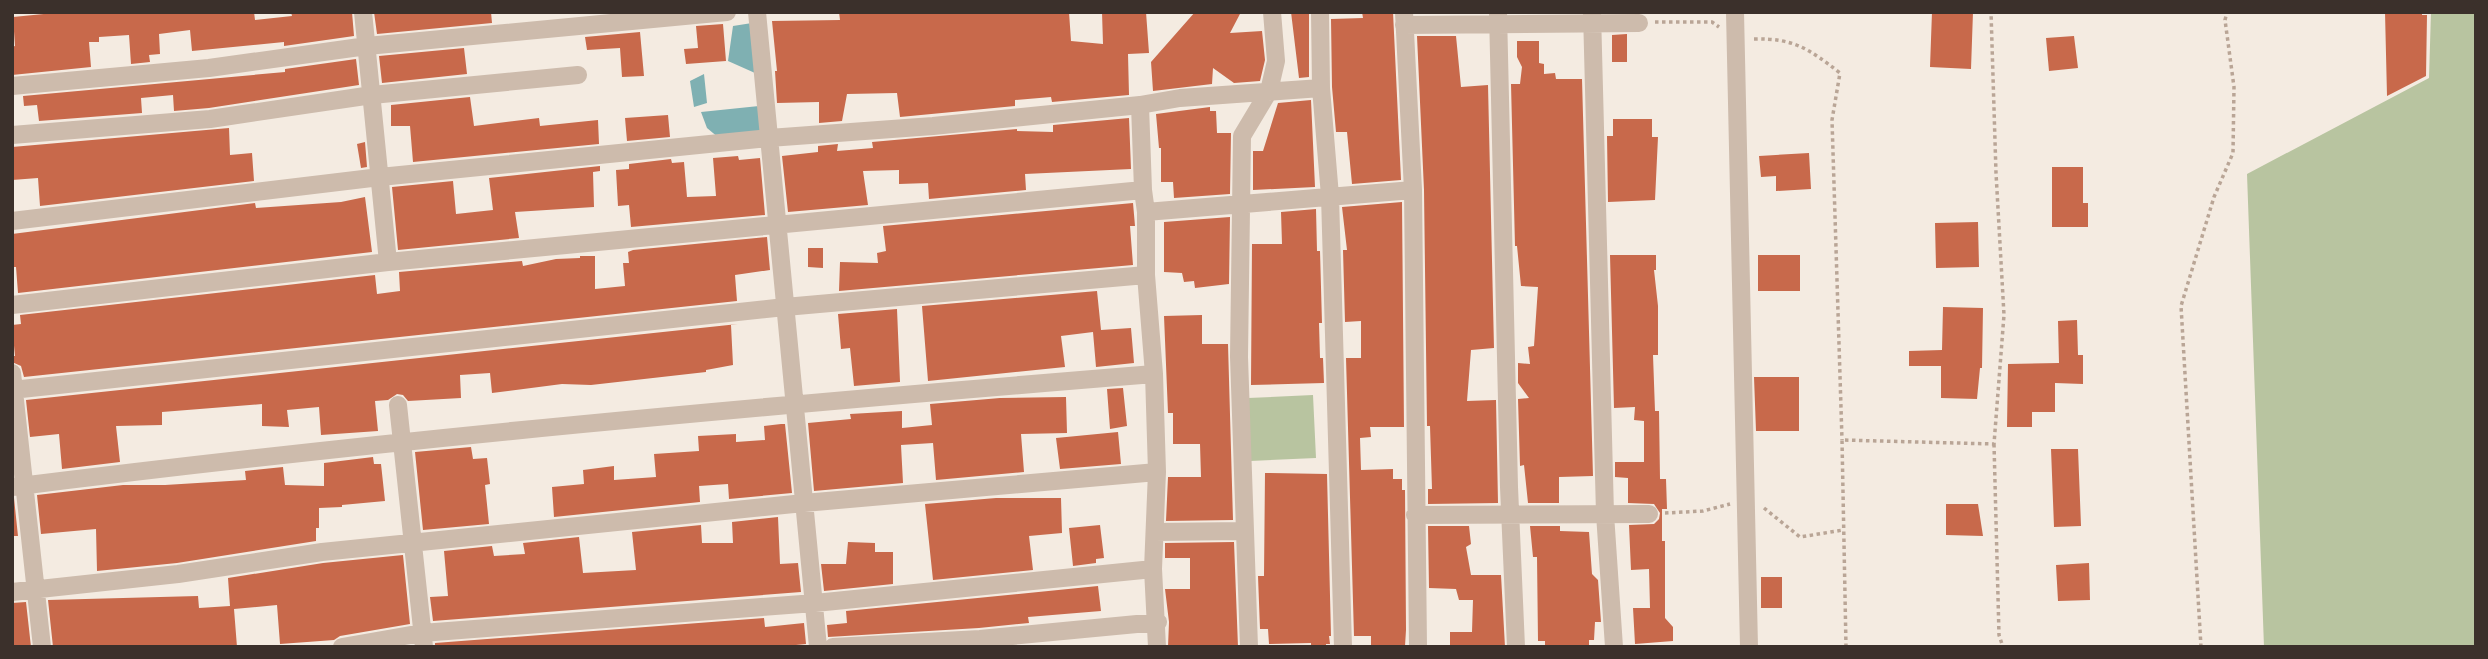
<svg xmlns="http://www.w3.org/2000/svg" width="2488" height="659" font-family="'PT Sans',sans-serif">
<rect width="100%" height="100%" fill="#f4ebe1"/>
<!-- green -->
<path fill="#b8c4a0" d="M2431,12H2476V647H2264L2247,174L2429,78Z
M1313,395L1316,458L1250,461L1248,398Z"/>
<!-- water -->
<path fill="#7fb0b2" d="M752,23L755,73L728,61L733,26Z
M704,74L707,103L694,107L690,81Z
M759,106L762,133L719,138L707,128L701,112Z"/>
<!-- building -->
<path fill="#c8694b" d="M64,12H254L255,20L292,16L291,12H352L354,36L284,46V42L192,51L190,30L159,34L160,54L149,55L150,62L131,64L129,35L99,37V42H89L91,67L12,75V47L15,46L13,17Z
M374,12H491L492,23L377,34Z
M839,12H1069L1071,41L1103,44L1102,12H1146L1149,53L1128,54L1129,95L1052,102L1051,97L1015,100V106L900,117L897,93L847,94L842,121L819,123V102L777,103L775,71H777L772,21L840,20Z
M1195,12H1241L1230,33L1262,31L1265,60L1260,81L1234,83L1213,68L1212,84L1153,91L1151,62Z
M1291,12H1309V77L1299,78Z
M1362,12H1393L1401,180L1352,184L1347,132H1336L1332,87L1331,19L1363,18Z
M1932,12H1973L1971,69L1930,67Z
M2385,12H2422V15H2427L2426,76L2387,96Z
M723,24L726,61L686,64L684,49L698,48L696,26Z
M640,32L644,76L622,77L620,48L587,50L585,37Z
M1627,34V62H1612V35Z
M1417,36H1456L1461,87L1488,85L1494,348L1471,350L1467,401L1496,400L1498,503L1428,504V489H1432L1430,426H1427L1424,190Z
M2074,36L2078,68L2049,71L2046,38Z
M1517,41H1539V63L1544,64V74L1555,73L1556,79H1582L1593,476L1559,477V503H1528L1524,465L1520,466L1518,399L1529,398L1518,383V363L1530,364L1528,347L1534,346L1538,287L1521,286L1517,246H1515L1511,84H1520L1522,67L1517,57Z
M464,48L467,74L382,83L379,56Z
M356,59L359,85L209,108L174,111L173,95L141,98L142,113L39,121L37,105L24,106L23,96L285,72V69Z
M470,97L474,126L539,118L540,126L598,120L599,144L413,162L410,126H391V105Z
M1311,100L1315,187L1253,190V151H1263L1278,103Z
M1210,107V111H1216L1217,133H1231L1230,194L1174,198L1173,182H1161V148H1159L1156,114Z
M668,115L670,137L627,141L625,118Z
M1129,118L1131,169L1025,174L1026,190L929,199L928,183L899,184V170L863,171L868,205L788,212L782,156L818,152V146L838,144L837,151L873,148L872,142L1017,129V131L1053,132V125Z
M1613,119H1652V137H1658L1655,200L1608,202L1607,136H1613Z
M229,128L230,155L252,153L254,181L40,206L38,178L12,180V147Z
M365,142L367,167L361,168L357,144Z
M1809,153L1811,189L1776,191V176L1761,177L1759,156Z
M738,156L739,160L760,158L765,215L631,227L629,205L618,206L616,170L629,169V164L671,159L672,163L684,162L687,197L716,196L713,158Z
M600,166V171L593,172L594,207L515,212L519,238L398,250L392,187L453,181L456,214L493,210L489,178Z
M2052,167H2083V203H2088V227H2052Z
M365,197L372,252L18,293L16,267H13L12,234L255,203L256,208L341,202Z
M1402,202L1404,427H1370L1371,437L1360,438L1361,470L1393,469V479H1402V490H1405L1406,630L1405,646H1371V636H1354L1346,358H1361V321L1345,322L1343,250H1347L1342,207Z
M1133,203L1135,226H1130L1133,265L839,291L840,262L878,263L877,253L886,251L883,226Z
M1316,209L1317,251H1320L1322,323H1319L1320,358H1323L1324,383L1251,385L1252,244H1282L1281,212Z
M1230,217L1229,284L1195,288L1194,281L1184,282L1182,273L1164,272V222Z
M1978,222L1979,267L1936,268L1935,223Z
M767,237L770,270L735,275L737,301L24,377L21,366L12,362V356H15L12,325L21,324L20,315L375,275L377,294L400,291L399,272L522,261L523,266L556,259L580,258V256H595V289L625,286L623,263H629L628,252L633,250Z
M808,248H823V268L808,267Z
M1610,255H1656V270H1654L1658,306V355H1653L1655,411H1659L1660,479H1666L1667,509H1662V541H1665V618L1673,627V641L1635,644L1633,608H1650L1649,569L1631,570L1629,525L1654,524L1659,519L1660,513L1654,504L1628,503V478L1615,477V462H1644V421L1634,420L1635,407L1614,408Z
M1758,255H1800V291H1758Z
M1097,291L1101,330L1131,328L1134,363L1096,367L1093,332L1061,336L1065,367L928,381L922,306Z
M1943,307L1983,308L1982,368H1980L1977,399L1941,398V366H1909V351L1942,350Z
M897,309L900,382L854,386L850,348L841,349L838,314Z
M1202,315V344H1228L1233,520L1166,521L1168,477H1201L1200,444H1173V413H1168L1164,316Z
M2077,320L2078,355H2083V384L2055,383V412H2032V427H2007L2008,364L2059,363L2058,321Z
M738,324L731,325L733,365L706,370V372L591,385L562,384L492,393L490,373L460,375L461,398L408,401L403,395L397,394L388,400L375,401L378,431L321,435L319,407L287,410L289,427L262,426V404L162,412V425L116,426L120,462L62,469L59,434L30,437L26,400Z
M1754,377H1799V431H1756Z
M1123,388L1127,426L1110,429L1107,389Z
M1066,397L1067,433L1021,434L1024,472L936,480L933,443L901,445L903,483L814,491L808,423L851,419L850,414L902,411V428L932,425L930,404L1000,398Z
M781,424H785L792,493L729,499L728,484L699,486L700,502L554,517L552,487L584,484L583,470L614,466V480L656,477L654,454L699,451L698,436L736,434V442L765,440L764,426Z
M1118,432L1121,464L1060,469L1056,438Z
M471,447L473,459L487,458L490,484L485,485L489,524L423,530L415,452Z
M2051,449H2078L2081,526L2054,527Z
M373,457L374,464H381L385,501L342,505V507L319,508V528H316V541L177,563L97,571L96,529L41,534L37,495L123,485H165L246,480L245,471L283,467L285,485L324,486V463Z
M1265,473L1327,474L1331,636H1329L1330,644H1326V647H1311V643L1269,644L1268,629H1260L1258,576H1264Z
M12,498H14L18,536H12Z
M996,498H1061L1062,533L1029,536L1033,570L933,580L925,504Z
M1946,504H1978L1983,536L1946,535Z
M778,517L780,564L798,563L801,592L433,621L430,597L448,596L444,551L492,546L494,556L525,554L523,543L579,537L583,573L636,570L632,532L701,525L702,543H733L732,522Z
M1100,525L1104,558L1096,559V563L1073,566L1069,528Z
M1428,526H1469L1471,544L1466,547L1471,575H1501L1505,647H1450V632H1472L1473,600H1459L1456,589L1429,588Z
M1530,526H1560V531L1589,532L1592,574L1598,580L1601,622H1595L1594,640H1589V647H1545V641H1538L1537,557H1533Z
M848,542L875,543V552H893V584L824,591L821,564H846Z
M1234,542L1238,647H1168L1169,622L1165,589H1190V558H1165V543Z
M403,555L410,624L340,636L334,640L280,644L277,605L234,609L237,647H53L48,600L198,596L199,608L230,606L228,578L323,563Z
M2089,563L2090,600L2058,601L2056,565Z
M1761,577H1782V608H1761Z
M1098,586L1101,611L1028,617L1029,623L979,628L828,637L827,625L847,623L846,611Z
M26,602L31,647H12V603Z
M764,618L765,627L804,623L806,644L776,647H435V643Z"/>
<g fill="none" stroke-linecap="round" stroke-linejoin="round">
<!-- path -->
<path stroke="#b9a596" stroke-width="3.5" stroke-dasharray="3.5 3.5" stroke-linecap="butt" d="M1655,22H1712L1719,27
M1754,39C1794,38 1809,49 1840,73L1832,120L1842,440
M1994,444L1999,635L2003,647
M1764,508L1800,537L1843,530
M1665,513L1703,511L1730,504
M1846,647L1842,440L1994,444L2004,315L1996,173L1991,12
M2201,647L2181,306L2214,197L2233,153L2234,87L2225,20L2227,12"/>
<!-- minor -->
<path stroke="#cdbbac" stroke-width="18" d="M363,12L388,262
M757,12L818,647
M1320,12L1321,88L1330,196L1343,647
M1404,12L1413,190L1418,647
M1498,12L1509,487L1516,647
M1592,12L1605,514L1614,647
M1735,12L1749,647
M1404,25L1639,23
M12,86L209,68L367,46L727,12
M1140,105L1143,190L1146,212V275L1154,374L1157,472L1153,569L1157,647
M12,135L210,119L372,95L578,75
M1146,212L1413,190
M12,221L380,177L769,138L933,126L1140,105L1180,98L1321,88
M12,305L388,262L1143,190
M12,373L42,647
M12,390L785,307L1146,275
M398,405L424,647
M12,487C392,439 772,405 1154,374
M1415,515L1649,514
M1155,532L1244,531
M12,592L178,574L322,552L804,503L1157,472
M342,647L422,633L815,603L1153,569
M833,647L980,639L1158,622
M1249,647L1239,357L1242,136L1269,91L1276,61L1272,12"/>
</g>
<!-- border -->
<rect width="2488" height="659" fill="none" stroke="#3b302b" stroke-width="28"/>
</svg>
